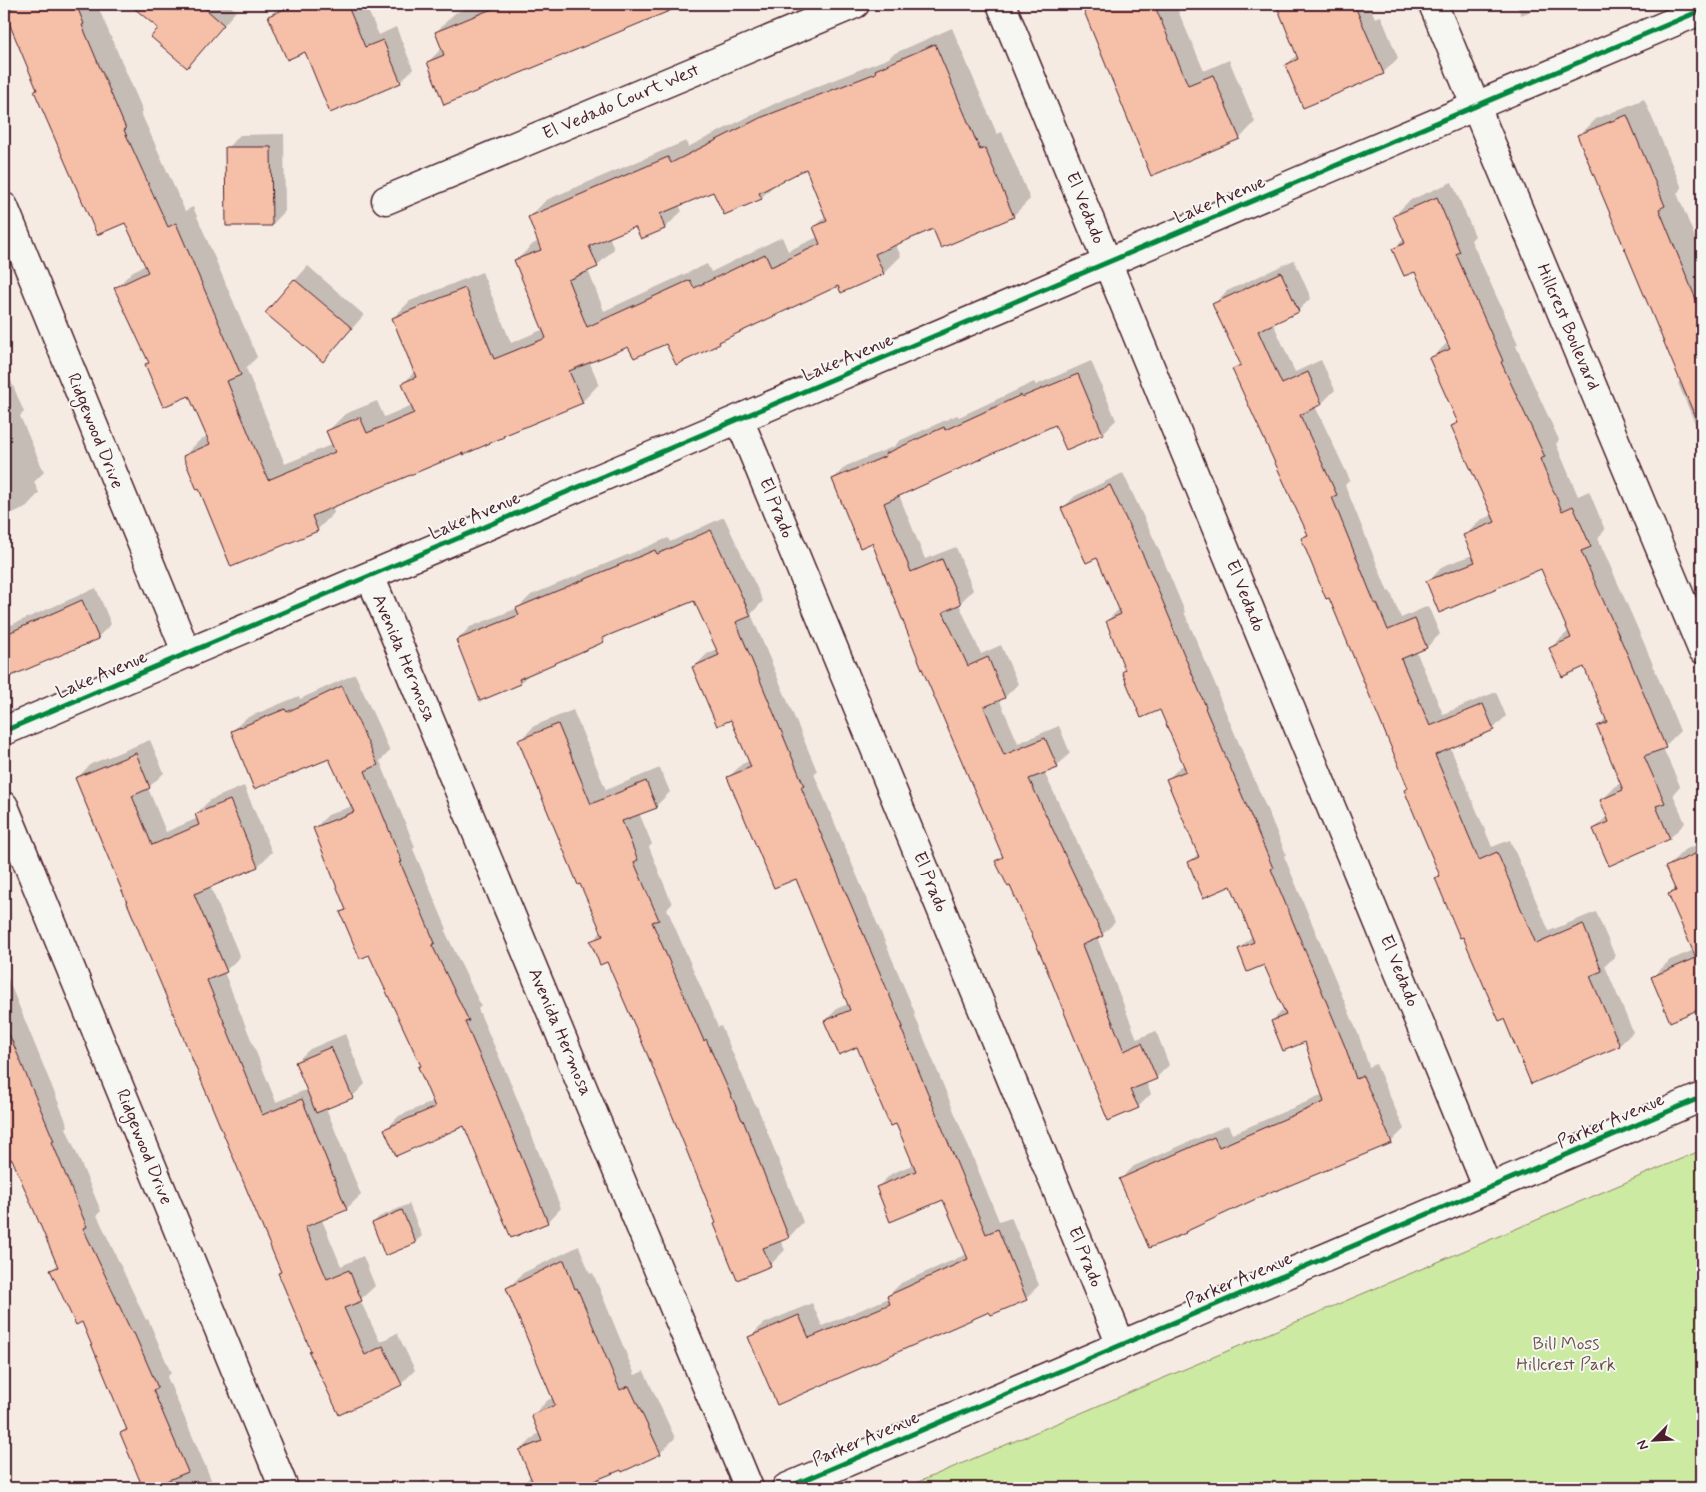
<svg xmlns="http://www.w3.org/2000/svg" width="1706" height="1492" font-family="Mynerve,sans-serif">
<rect width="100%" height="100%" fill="#f6ebe3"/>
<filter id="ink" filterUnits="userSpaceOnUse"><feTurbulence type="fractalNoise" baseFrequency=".02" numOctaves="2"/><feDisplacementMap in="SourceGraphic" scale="10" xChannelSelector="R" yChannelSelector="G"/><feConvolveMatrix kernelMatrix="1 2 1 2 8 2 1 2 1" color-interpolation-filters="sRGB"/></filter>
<g filter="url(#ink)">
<!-- green -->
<path fill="#cceaa1" stroke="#8b8466" d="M1702,1150V1488H904Z"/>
<!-- shadow -->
<path fill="#0003" fill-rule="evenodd" d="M4,4H98V7L143,111L141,113L185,211L193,207L257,357L246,368L285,464L333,444L328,431L345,414L377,401L384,417L412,405L403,384L415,371L393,318L410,301L482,272L511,343L544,329L516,261L533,244L539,241L529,218L546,200L686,141L688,147L778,102L889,58L893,54L952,28L997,134L1002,132L1030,199L1013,216L934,227L895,244L901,256L884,273L841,291L838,284L724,338L719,343L666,342L629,345L589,361L599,384L582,402L506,433L503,436L332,506L334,513L317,530L200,488L184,456L201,439L208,436L190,395L146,365L150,361L116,288L133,271L146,265L126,221L38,89L4,8ZM807,167L826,216L815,227L818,237L788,251L782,237L711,272L707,264L604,311L588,270L597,266L614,249L609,236L636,225L641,238L665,228L682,211L679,205L714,191L761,198L778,181Z
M144,4H228L236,11L187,67L160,28L138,10Z
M282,4H365L379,35L396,27L413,69L400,82L305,50L270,16Z
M479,4H682L640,24L639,22L428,62L442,48L436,32L455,13Z
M1082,4H1175L1204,71L1229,60L1255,122L1240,138L1152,174Z
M1277,4H1369L1375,18L1381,16L1398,58L1383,73L1286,65L1298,54Z
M1516,4H1548L1521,15Z
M1644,99L1682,188L1677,193L1702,255V440L1678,383L1681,380L1579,136L1596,119Z
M284,134L285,211L272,225L227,148L240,135Z
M1452,182L1475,236L1471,240L1518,344L1516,346L1559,440L1556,444L1578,496L1589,491L1605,530L1598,538L1644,643L1680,731L1663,748L1680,786L1673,794L1685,823L1670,838L1610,864L1594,829L1607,816L1601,801L1617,785L1622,783L1598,726L1606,718L1584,666L1550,648L1569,631L1541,567L1428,582L1443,566L1473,555L1465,536L1480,520L1493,515L1452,426L1458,420L1431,359L1448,342L1416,270L1393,250L1404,239L1394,216L1410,200Z
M1294,260L1311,298L1298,311L1273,323L1295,372L1321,360L1335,390L1322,403L1315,406L1350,480L1345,485L1388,592L1390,591L1401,618L1428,606L1440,634L1427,647L1416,651L1443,714L1496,692L1506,716L1493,729L1450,747L1492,847L1510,840L1549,931L1596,912L1615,956L1605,966L1633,1032L1620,1045L1504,1017L1437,878L1441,874L1409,787L1330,596L1303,538L1309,532L1234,369L1241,362L1214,304L1227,291Z
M308,266L364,315L323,361L267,312Z
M1091,361L1116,420L1103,433L1067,449L1056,424L899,495L925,559L956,547L973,590L959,604L981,654L1001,645L1018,684L1005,697L999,699L1018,743L1059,726L1070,753L1057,766L1044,772L1115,922L1102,935L1097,937L1137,1039L1156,1031L1169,1065L1156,1078L1146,1082L1151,1094L1138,1107L1045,960L1010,884L997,861L1003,855L873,542L833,479L846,466L895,446L899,441L957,415L959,417L1034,382L1036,385Z
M4,364L24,412L20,416L44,472L34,482L39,493L25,508L4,516Z
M1123,473L1160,552L1185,612H1184L1219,693L1218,694L1286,854L1284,856L1359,1036L1369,1067L1376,1064L1404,1129L1391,1142L1276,1188L1189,1229L1185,1232L1150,1247L1121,1179L1134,1166L1228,1125L1232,1134L1323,1095L1306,1040L1272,1021L1284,1009L1265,963L1239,949L1252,936L1232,884L1189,862L1199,853L1167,780L1180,767L1184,765L1160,708L1126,669L1107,621L1120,608L1098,556L1062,509L1075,496Z
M724,517L763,601L751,614L817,771L814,774L915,1013L914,1014L999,1221L1011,1217L1039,1285L1026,1298L990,1310L778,1403L750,1337L763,1324L812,1303L822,1326L889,1298L888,1296L901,1283L967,1254L944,1198L878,1187L891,1174L914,1164L897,1122L857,1045L825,1021L838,1008L849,1004L796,877L729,777L742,764L749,761L732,719L694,667L707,654L717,649L694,599L610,633L603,641L531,672L520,683L457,640L470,627L518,608L531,595L668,538L670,542Z
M96,588L111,624L98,637L6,677L4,673V628Z
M355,674L390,751L380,761L415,847L413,849L447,929L445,931L481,1006L478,1009L511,1084L561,1208L548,1222L511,1237L465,1125L386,1129L399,1116L434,1101L422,1066L370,953L342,913L347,907L315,828L328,815L352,806L330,757L232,731L246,718L299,696L300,699Z
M573,710L606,790L660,768L670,792L656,806L639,813L652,844L649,847L672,904L667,909L718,1027L721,1026L756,1107L757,1106L803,1222L789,1237L780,1240L785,1250L770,1265L717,1223L608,961L592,942L602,931L520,741L534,726Z
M150,740L164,773L148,788L166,832L198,818L196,814L210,800L244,786L272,852L258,866L210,886L240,957L224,972L276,1102L308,1089L296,1062L310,1049L345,1034L365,1084L352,1097L326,1108L361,1195L346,1209L322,1220L341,1266L363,1256L375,1286L360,1300L380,1342L397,1333L415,1370L401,1384L312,1351L279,1273L282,1271L77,778L91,764Z
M1702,843V1007L1671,1020L1653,977L1670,960L1694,950L1670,894L1676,888L1667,867L1684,850Z
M4,969L68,1126L66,1128L101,1211L97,1215L146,1320L148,1319L171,1373L167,1377L213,1484L216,1483L219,1488H154L153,1485L145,1488L121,1433L127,1427L83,1320L52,1270L58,1264L13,1159L4,1163Z
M409,1204L422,1236L415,1242L373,1223L379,1217Z
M579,1246L590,1274L593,1273L635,1375L644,1371L675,1438L660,1453L573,1488H530L527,1480L531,1476L520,1451L536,1435L540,1433L532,1416L548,1400L553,1398L508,1288L523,1273Z
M425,1480L429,1488H409Z"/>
<!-- building -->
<path fill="#f5bfa8" stroke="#4a1f2b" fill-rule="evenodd" d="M21,4H76L84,24L82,25L126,129L124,130L168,227L176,223L241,375L227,381L268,480L335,452L326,431L360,417L367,433L414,413L402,383L416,377L392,318L465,288L494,359L546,338L514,260L541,250L528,217L668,157L671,163L760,118L876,73L875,70L935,44L980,150L985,148L1014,217L941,248L933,229L875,254L884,274L841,293L838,286L719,342L720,344L676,365L666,344L634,358L628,347L569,371L583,403L503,436L504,437L463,455V453L312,516L318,531L231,567L199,489L197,490L183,456L210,444L189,396L163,407L145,364L149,363L114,288L148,272L125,223L97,235L34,91L37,90L4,11ZM806,169L827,221L813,227L820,244L771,267L765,254L694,288L690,280L587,327L568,280L598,267L589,246L635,227L641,239L665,229L660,214L713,192L724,215L762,199L759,193Z
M129,4H200L224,25L187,68L151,37L158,28Z
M297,4H347L365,47L383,40L401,83L330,113L305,52L287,60L268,16Z
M504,4H686L444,105L427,62L444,55L435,32Z
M1081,4H1154L1188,85L1213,75L1240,139L1151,176Z
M1276,4H1354L1384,74L1303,108L1285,65L1298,59Z
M1627,115L1665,206L1659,209L1702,314V433L1577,135Z
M225,147H271L272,226H226Z
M1437,197L1460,252L1456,254L1503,361L1501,362L1545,457L1540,459L1562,511L1573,506L1591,547L1581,551L1629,658L1666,748L1644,756L1665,803L1656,806L1670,839L1609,866L1593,829L1609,822L1600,800L1623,790L1597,726L1607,722L1584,667L1562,677L1549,648L1571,638L1541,569L1439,613L1426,581L1475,562L1463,535L1495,522L1451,426L1458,423L1429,358L1450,349L1415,272L1404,276L1392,249L1405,243L1393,216Z
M1281,272L1299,312L1258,331L1282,384L1308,372L1322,404L1300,415L1337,495L1332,497L1375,604L1377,603L1388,630L1415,619L1427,648L1401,659L1430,726L1483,704L1494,730L1435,755L1479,860L1497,852L1536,944L1583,924L1602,971L1590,976L1620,1046L1531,1084L1504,1019L1499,1021L1463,937L1460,938L1435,878L1440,876L1404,790L1408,788L1329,598L1326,599L1301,538L1308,535L1232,369L1241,365L1212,304Z
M294,279L352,328L323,362L265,313Z
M1078,374L1103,434L1066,450L1055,425L884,503L911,572L942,559L961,604L943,612L968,666L988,657L1005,698L984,707L1004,755L1045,738L1058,768L1029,779L1103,936L1082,945L1124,1051L1142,1043L1157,1079L1130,1090L1139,1108L1108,1121L1043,960L1010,886L1008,887L995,861L1003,857L920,664L872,543L860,548L832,479L886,456L885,454L944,427L945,430L1021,395L1022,397Z
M1110,485L1148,566L1173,626H1172L1206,707L1205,708L1273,868L1271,869L1346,1049L1356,1079L1363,1076L1392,1143L1276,1191L1275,1190L1185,1232L1186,1233L1149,1248L1119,1179L1214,1137L1219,1147L1324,1102L1305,1042L1283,1051L1271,1021L1286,1015L1264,965L1247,972L1238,949L1254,942L1231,886L1203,898L1188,862L1199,857L1166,779L1186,771L1160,710L1141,718L1122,672L1125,670L1106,621L1121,614L1097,558L1086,563L1061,508Z
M711,530L751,616L736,622L804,786L801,787L903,1027L901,1028L986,1234L998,1229L1027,1300L991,1315L989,1312L777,1405L748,1337L799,1315L809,1338L890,1304L887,1296L968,1259L943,1200L890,1222L876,1187L916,1171L896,1124L890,1126L857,1047L839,1055L824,1021L850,1010L796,879L774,888L727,777L751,767L731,720L717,726L692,667L719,655L694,601L602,638L604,642L519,679L521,684L480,701L456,640L519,615L516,608L655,550L657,554Z
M82,600L99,639L4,679V635Z
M342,686L378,765L365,771L402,862H400L435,943L432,945L469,1021L465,1022L498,1098L548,1223L511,1238L464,1126L396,1156L384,1129L435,1107L418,1067L421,1066L369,955L360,959L340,912L346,910L313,828L354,812L329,759L254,789L231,731L285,709L287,712Z
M558,724L591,804L646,781L657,808L622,821L638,860L634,862L659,920L652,922L704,1041L706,1039L742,1120H743L789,1238L763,1248L771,1266L737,1280L714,1224L716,1223L651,1063L607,962L600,965L590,941L603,936L580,884L578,885L518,740Z
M136,753L150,788L132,796L152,845L199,825L195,814L230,800L258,867L194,894L227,972L207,980L262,1115L302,1099L347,1210L305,1227L327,1279L349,1270L362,1301L344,1308L365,1355L383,1346L402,1385L339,1415L309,1352L311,1351L278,1273L281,1272L75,778Z
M1702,851V1008L1670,1022L1651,977L1696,958L1668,894L1676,891L1665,867Z
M4,1022L54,1141L52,1142L87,1227L83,1228L132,1333H134L158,1388L153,1390L188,1472L149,1488H143L120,1433L127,1430L82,1322L76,1325L50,1270L58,1267L12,1159L4,1162Z
M331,1047L353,1098L316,1113L295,1062Z
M402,1210L416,1243L385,1256L372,1223Z
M564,1260L575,1289L577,1288L620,1390L629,1386L661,1454L622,1472L621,1470L576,1488H535L519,1450L542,1441L531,1415L555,1405L506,1288Z"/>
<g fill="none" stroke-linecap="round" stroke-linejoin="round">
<defs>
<path id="minor" d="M1001,4L1488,1189
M1433,4L1702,649
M386,200L855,4
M4,207L187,654
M739,419L1121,1345
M370,576L749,1488
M4,731L1702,10
M4,806L284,1488"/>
<path id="tertiary" d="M786,1488L1702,1097"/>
</defs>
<!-- minor casing -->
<use href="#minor" stroke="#4a1f2b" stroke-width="31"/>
<!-- tertiary casing -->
<use href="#tertiary" stroke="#4a1f2b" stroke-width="31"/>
<!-- minor -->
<use href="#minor" stroke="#f6f6f2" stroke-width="28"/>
<!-- tertiary -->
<use href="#tertiary" stroke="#f6f6f2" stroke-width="28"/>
<defs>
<path id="cycleway" d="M4,731L1702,10
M786,1488L1702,1097"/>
</defs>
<!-- cycleway casing -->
<use href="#cycleway" stroke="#f6f6f2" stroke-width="8"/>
<!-- cycleway -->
<use href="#cycleway" stroke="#00873e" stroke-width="5"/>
</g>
</g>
<g text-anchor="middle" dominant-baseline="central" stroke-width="4" stroke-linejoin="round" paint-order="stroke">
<!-- street labels -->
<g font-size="18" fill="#4a1f2b" stroke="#f6f6f2">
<text transform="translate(621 102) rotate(-23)">El Vedado Court West</text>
<text transform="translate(1220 200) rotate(-23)">Lake Avenue</text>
<text transform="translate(1085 208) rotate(68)">El Vedado</text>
<text transform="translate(1568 327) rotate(67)">Hillcrest Boulevard</text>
<text transform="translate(848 358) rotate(-23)">Lake Avenue</text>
<text transform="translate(95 431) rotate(68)">Ridgewood Drive</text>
<text transform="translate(776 508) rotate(68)">El Prado</text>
<text transform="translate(475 516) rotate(-23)">Lake Avenue</text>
<text transform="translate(1245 596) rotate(68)">El Vedado</text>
<text transform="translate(404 658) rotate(67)">Avenida Hermosa</text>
<text transform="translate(102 675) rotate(-23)">Lake Avenue</text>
<text transform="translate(930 882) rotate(68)">El Prado</text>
<text transform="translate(1399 971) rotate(68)">El Vedado</text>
<text transform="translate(560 1032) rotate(67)">Avenida Hermosa</text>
<text transform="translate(1611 1121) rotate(-23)">Parker Avenue</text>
<text transform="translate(144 1147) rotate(68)">Ridgewood Drive</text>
<text transform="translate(1085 1257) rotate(68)">El Prado</text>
<text transform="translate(1239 1280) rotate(-23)">Parker Avenue</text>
<text transform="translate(866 1439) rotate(-23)">Parker Avenue</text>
</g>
<!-- park labels -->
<g font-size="18" fill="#6a5248" stroke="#f6f6f2">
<text x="1566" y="1344">Bill Moss<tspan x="1566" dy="21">Hillcrest Park</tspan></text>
</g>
</g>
<!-- margin -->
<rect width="1706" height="1492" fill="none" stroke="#f6f6f2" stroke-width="20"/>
<rect x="10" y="10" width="1686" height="1472" fill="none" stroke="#4a1f2b" stroke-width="2" filter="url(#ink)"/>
<!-- north arrow -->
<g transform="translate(1654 1440) rotate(246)" stroke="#f6f6f2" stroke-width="4" paint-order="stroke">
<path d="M0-4L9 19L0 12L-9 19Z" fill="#4a1f2b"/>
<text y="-8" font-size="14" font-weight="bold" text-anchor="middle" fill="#4a1f2b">N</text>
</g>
</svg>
